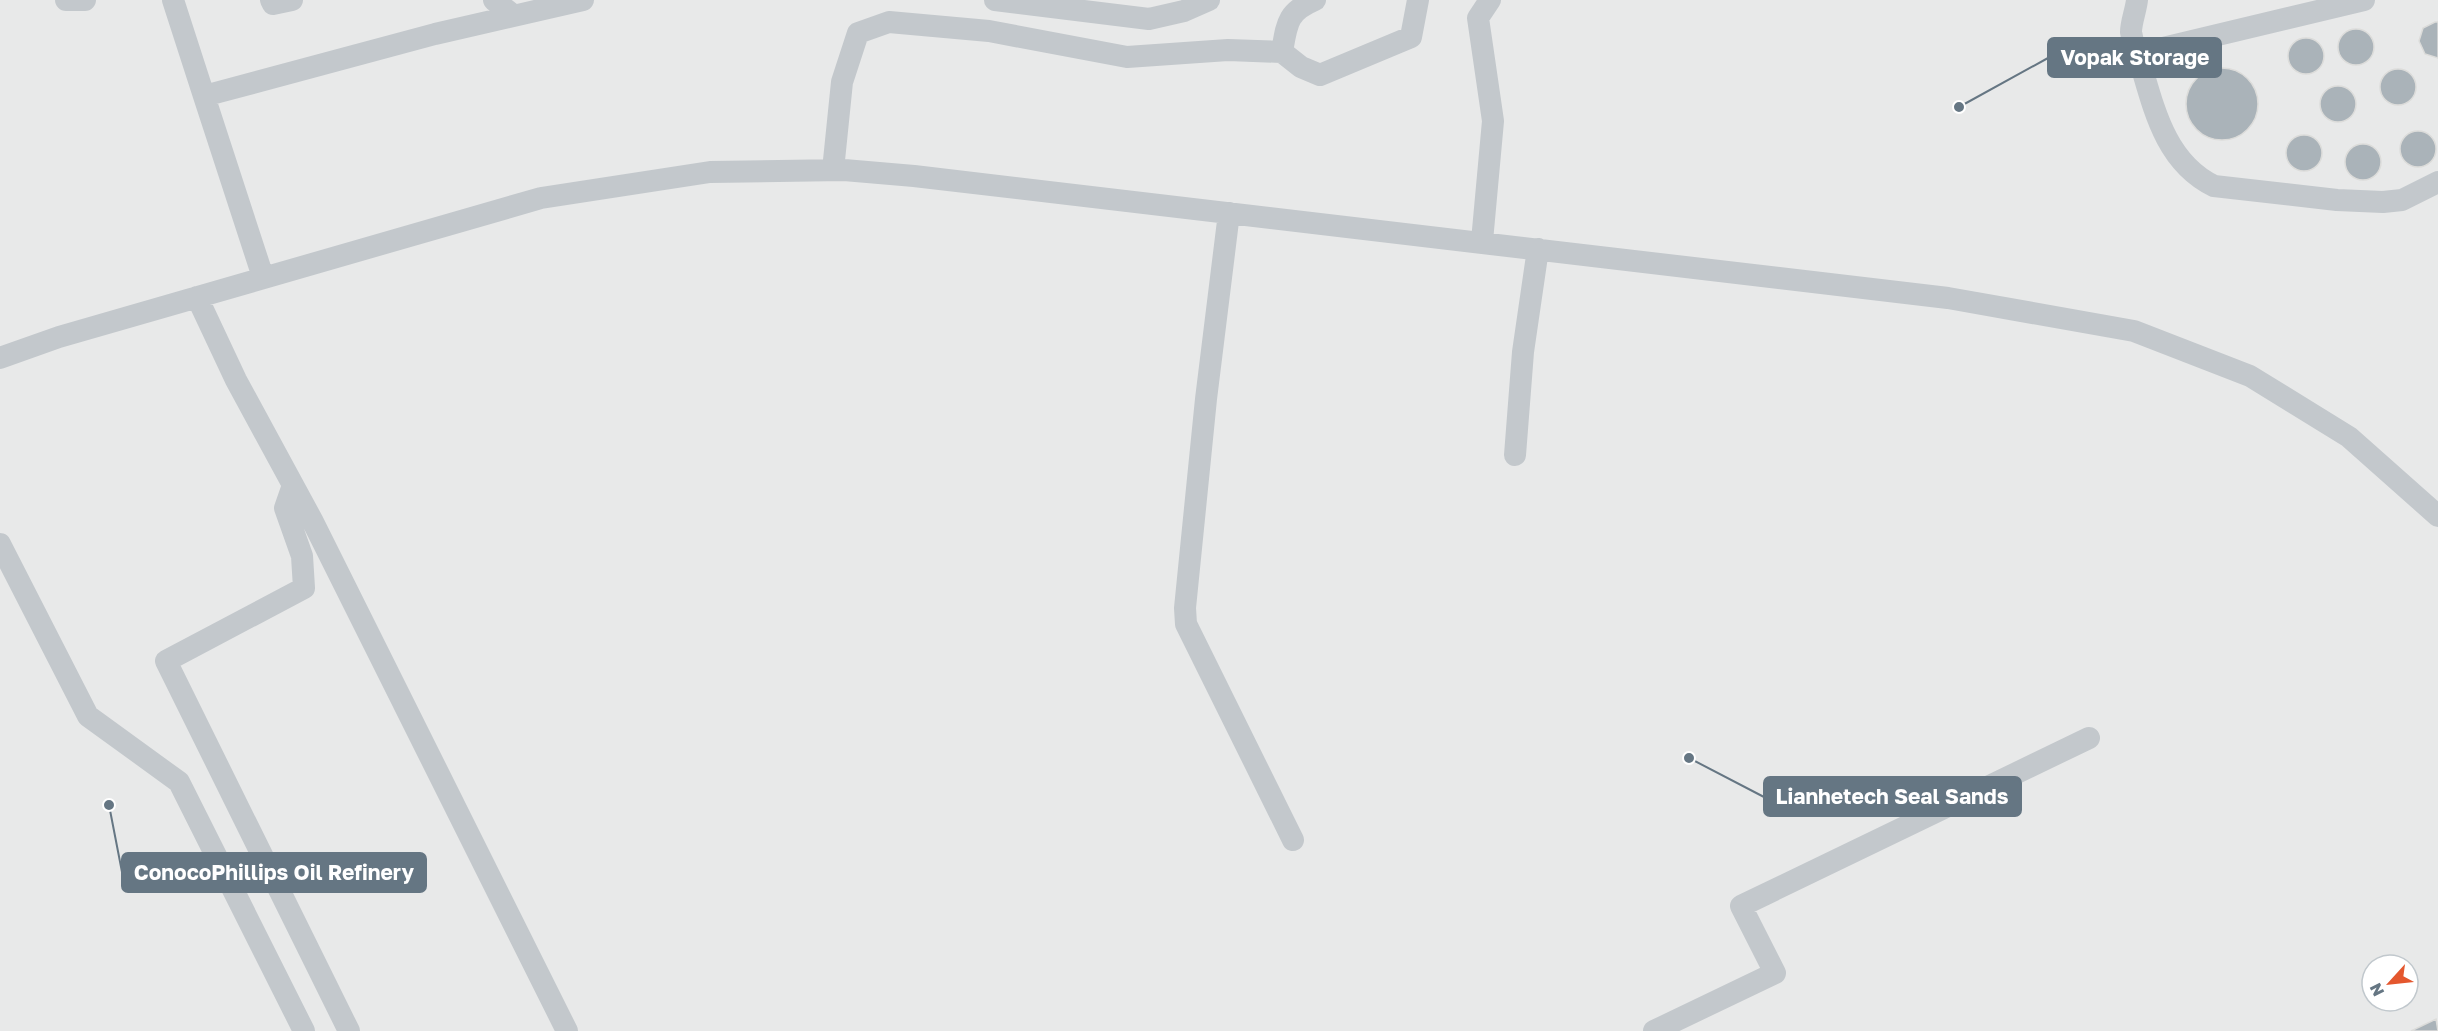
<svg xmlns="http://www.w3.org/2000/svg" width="2438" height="1031" font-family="'Golos Text',sans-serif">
<rect width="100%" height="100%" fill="#fafaf8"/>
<!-- built -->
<path fill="#e8e9e9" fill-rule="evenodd" d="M0,0H2438V1031H0ZM2372,965H2408V1001H2372Z"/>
<!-- building -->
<path fill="#aab3b9" stroke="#dcdcda" stroke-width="1.5" d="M2435,22H2438V58L2425,54L2419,41L2423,28Z
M2338 47a18 18 0 1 1 36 0a18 18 0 1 1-36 0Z
M2288 56a18 18 0 1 1 36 0a18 18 0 1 1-36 0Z
M2186 104a36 36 0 1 1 72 0a36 36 0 1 1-72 0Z
M2380 87a18 18 0 1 1 36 0a18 18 0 1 1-36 0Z
M2320 104a18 18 0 1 1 36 0a18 18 0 1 1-36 0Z
M2400 149a18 18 0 1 1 36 0a18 18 0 1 1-36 0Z
M2286 153a18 18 0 1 1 36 0a18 18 0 1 1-36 0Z
M2345 162a18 18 0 1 1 36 0a18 18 0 1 1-36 0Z
M2436,1019L2438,1031H2411Z"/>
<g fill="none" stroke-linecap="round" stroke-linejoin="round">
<!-- minor -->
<path stroke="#c3c8cc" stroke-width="22" d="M66,0H85
M173,0L204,96
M271,0L273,4L292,0
M494,0L513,15
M995,0L1149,19L1184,11L1209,0
M2137,0C2136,10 2131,22 2131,32C2133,45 2139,60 2143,72C2156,117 2169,164 2214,186L2337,200L2383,202L2402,200L2438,182
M1282,52C1287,23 1287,12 1315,0
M2138,54L2364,0
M833,170L842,82L858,33L889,22L989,31L1127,57L1228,50L1282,52L1301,67L1320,75L1411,37L1418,0
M1229,213L1206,399L1185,608L1186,624L1293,840
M1482,241L1493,121L1478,18L1490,0
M263,277L204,96L435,34L583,0
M197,297L236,380L312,520L567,1031
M0,358L59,337L541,198L710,172L844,170L914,176L1948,298L2134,331L2250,376L2349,437L2438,516
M1515,455L1523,352L1538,249
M293,485L285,508L302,556L304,588L166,661L349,1031
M0,544L88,716L179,782L304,1031
M1654,1031L1775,973L1741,906L2089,738"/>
</g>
<!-- callouts -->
<path fill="none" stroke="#657683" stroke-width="2" d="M1959 107L2048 58M1689 758L1764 797M109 805L122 872"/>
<g fill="#657683" stroke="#fff" stroke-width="2">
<circle cx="1959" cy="107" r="6"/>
<circle cx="1689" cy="758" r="6"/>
<circle cx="109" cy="805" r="6"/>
</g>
<g fill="#657683" stroke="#657683" stroke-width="2">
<rect x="2048" y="38" width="173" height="39" rx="6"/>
<rect x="1764" y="777" width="257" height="39" rx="6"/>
<rect x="122" y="853" width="304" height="39" rx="6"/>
</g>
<g font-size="21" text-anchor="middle" font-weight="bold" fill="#fff">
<text x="2135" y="65">Vopak Storage</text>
<text x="1892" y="804">Lianhetech Seal Sands</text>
<text x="274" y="880">ConocoPhillips Oil Refinery</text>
</g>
<!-- north arrow -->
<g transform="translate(2390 983) rotate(243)"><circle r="28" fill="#ffffff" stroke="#c1c8cd" stroke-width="1.5"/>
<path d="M0-4.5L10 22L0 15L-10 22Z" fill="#e4572e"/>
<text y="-9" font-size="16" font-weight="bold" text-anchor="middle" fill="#657683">N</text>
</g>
</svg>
